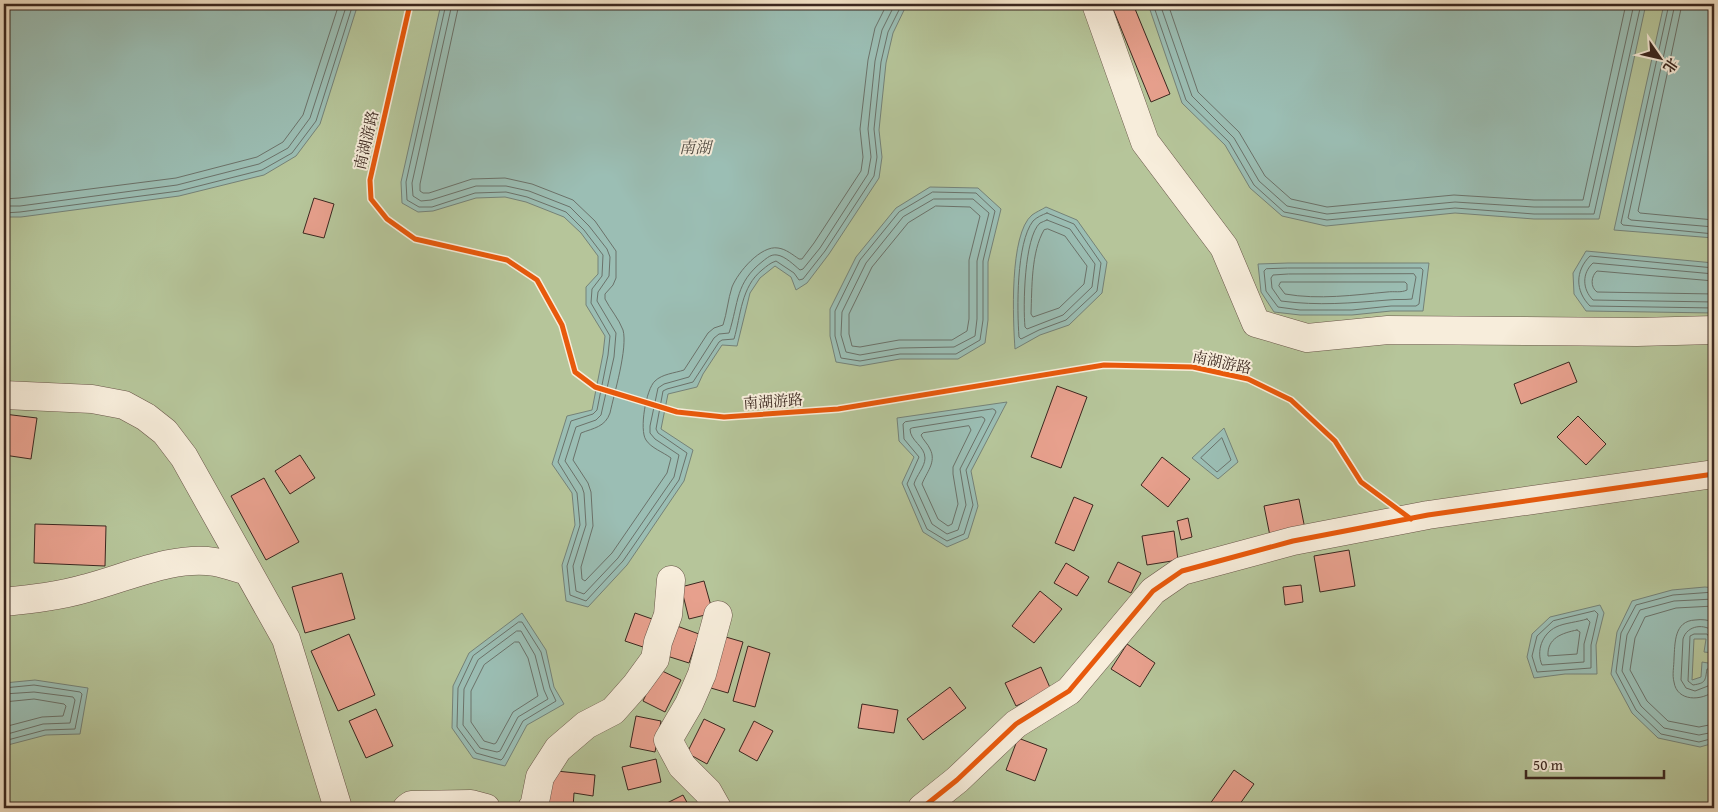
<svg xmlns="http://www.w3.org/2000/svg" width="1718" height="812" font-family="'Gentium Book Plus','Noto Serif SC',serif">
<rect width="100%" height="100%" fill="#f3e3c8"/>
<filter id="stains"><feTurbulence type="fractalNoise" baseFrequency=".004" numOctaves="4"/><feColorMatrix values="0 0 0 0 .2 0 0 0 0 .09 0 0 0 0 .02 0 0 0 .5 -.17"/></filter>
<radialGradient id="worn" r=".72"><stop offset=".6" stop-color="#630" stop-opacity="0"/><stop offset="1" stop-color="#630" stop-opacity=".3"/></radialGradient>
<!-- green -->
<path fill="#b6c59a" stroke="#78765c" d="M4,4H1714V808H4Z"/>
<!-- water -->
<path fill="#9bbeb4" stroke="#758278" d="M4,4H358L320,124L296,156L264,175L179,196L21,217H4Z
M441,4H907L893,33L886,63L879,130L882,157L879,178L829,254L807,283L796,290L791,277L775,266L760,278L750,293L737,346L722,345L703,374L697,387L668,394L661,429L693,450L684,481L627,565L588,607L566,601L562,565L575,525L572,493L552,464L567,416L592,410L603,354L605,336L586,305V287L598,274V256L581,233L564,217L526,202L505,197L476,198L433,211L418,212L402,203L401,182Z
M1148,4H1646L1599,219H1534L1455,213L1326,226L1282,216L1250,188L1225,145L1182,103Z
M1664,4H1714V238L1614,230Z
M930,187L978,188L1001,209L988,262V320L985,343L958,359H900L860,366L836,362L830,336V309L856,257L896,208Z
M1046,207L1077,220L1107,262L1102,293L1069,325L1040,335L1015,349C1013,321 1009,234 1032,215C1036,212 1041,210 1046,207Z
M1586,251L1714,263V313L1586,311L1574,294L1573,273Z
M1288,263H1429L1423,311H1391L1352,315H1300L1274,312L1261,292L1258,264Z
M1007,402L971,471L978,506L968,538L947,547L923,532L902,483L914,457L899,441L897,418Z
M1224,428L1238,462L1218,479L1192,458Z
M1705,587L1714,588V653L1704,652L1706,639H1694L1692,680L1701,677L1702,662L1714,664V743L1700,747L1658,738L1632,713L1611,674L1617,632L1632,601L1672,590Z
M1600,605L1604,613L1596,645L1597,674H1565L1534,678L1527,657L1532,634L1550,617Z
M522,613L546,650L554,687L564,704L527,725L505,766L473,758L452,728L453,686L469,653Z
M35,680L88,688L80,734L46,735L4,746V683Z"/>
<g fill="none" stroke-linecap="round" stroke-linejoin="round">
<!-- shore -->
<path stroke="#6b726a" stroke-width="1" d="M446,4L406,182L407,200L419,207H432L475,193L506,192L527,197L566,212L584,230L603,255L602,276L592,289L591,303L610,336L608,355L597,410L593,414L571,421L558,462L577,493L580,525L567,566L570,595L586,601L623,561L679,480L687,453L658,433L656,429L663,391L667,389L693,382L719,342L722,340L734,339C741,315 741,287 762,270C767,266 770,263 776,261L794,273L799,280L803,279L825,251L874,176L877,157L874,129L881,62L888,32L902,4
M452,4L412,183L413,196L421,201L431,200L476,186H506L529,191L570,207L589,226L607,249L610,257L609,276L598,292L597,301L616,333L614,357L601,415L596,420L576,427L565,461L582,487L584,493L586,525L573,566L576,591L584,594L618,558L674,477L679,455L655,439L650,433V426L658,388L664,384L689,377L714,338L719,334L729,333C739,302 735,283 763,261C767,258 771,254 777,255C785,256 794,265 800,270L803,269L820,248L868,174L871,157L868,129L875,61L882,30L895,4
M459,4L420,184V191L423,193H429L472,179L505,178L532,184L573,200L595,221L616,251V278L613,285L605,294V299C610,309 619,319 623,330C628,348 614,394 610,413C605,427 594,428 581,433L573,460L588,483L591,492L593,526L581,567L582,579L585,581L612,553L667,473L671,458C663,452 651,448 646,440C639,430 646,389 655,381C662,374 675,373 684,370L708,333L714,328L723,325C727,313 728,299 732,287C738,272 761,245 778,248C786,249 793,255 799,259H802L814,243L861,171L863,157L860,129L868,60L875,28L887,4
M1153,4L1186,100L1229,142L1254,185L1284,212L1327,220L1455,208L1534,214H1594L1641,4
M1160,4L1192,96L1234,138L1259,181L1287,206L1327,214L1455,202L1534,207H1589L1634,4
M1168,4L1198,92L1239,132L1265,176L1291,199L1327,207L1454,195L1534,200H1583L1626,4
M1669,4L1621,223L1623,225L1714,234
M1675,4L1628,218L1631,220L1714,227
M1682,4L1638,211L1640,213L1714,220
M933,192L976,193L995,211L983,261V320L980,340L956,354H900L860,361L841,358L835,336V311L860,260L899,212Z
M4,199L19,198L176,178L257,157L283,142L303,115L339,4
M934,199H973L989,213L977,261V319L975,336L954,347L900,348L860,355L846,352L841,335L842,312L866,263L903,217Z
M4,206H20L177,185L259,164L288,148L310,118L347,4
M936,206L970,207L980,216L969,260V319L967,331L952,340H899L860,347L852,346L849,334V314L872,267L908,223Z
M4,213L20,212L179,191L262,170L292,153L316,121L353,4
M1047,213L1074,224L1101,263L1097,291L1066,320L1039,330L1021,339L1019,337C1017,310 1016,243 1033,221C1037,217 1042,215 1047,213Z
M1047,220L1070,229L1095,264L1092,287L1063,315L1027,329L1025,327C1023,307 1024,237 1040,223C1042,222 1045,221 1047,220Z
M1048,229L1065,236L1087,266L1084,284L1059,308L1033,317L1031,314C1032,288 1031,252 1044,230Z
M1288,268H1421L1423,270L1419,304L1416,306H1391L1352,310H1300L1278,307L1266,291L1264,271L1266,269Z
M1714,268L1590,256C1575,271 1575,291 1590,306L1714,308
M1414,274L1416,277L1412,299C1404,300 1396,299 1388,300C1351,303 1319,306 1281,301L1272,288L1271,278L1273,275L1288,274Z
M1714,274L1593,263C1582,273 1582,289 1593,300L1714,302
M1714,281L1597,271C1591,276 1590,287 1597,292L1714,294
M1281,282H1405L1407,284V290C1401,293 1394,291 1387,292C1354,295 1319,300 1285,294L1279,286Z
M993,409L995,410L996,412L966,470L973,505L964,534L947,541L927,529L907,484L919,457L904,439L903,424L905,422Z
M982,417L984,418L985,420L960,469L966,505L958,530L947,534L932,524L914,484C916,476 925,467 925,458C925,446 910,441 910,429L912,428Z
M969,426L971,430L953,467V474L958,504L952,524L948,526L938,519L922,484C926,473 937,462 930,449C928,444 923,440 921,435L923,433Z
M1222,438L1231,460L1217,472L1201,458Z
M1714,592L1673,595L1636,605L1621,633L1616,672L1636,710L1661,734L1699,742L1714,738
M1714,599L1674,601L1640,610L1627,635L1622,671L1641,706L1664,728L1699,735L1714,732
M1714,606L1676,608L1645,617L1635,638L1630,670L1647,701L1668,721L1699,727L1714,724
M1595,611L1598,614L1591,645V668L1537,672L1532,656L1537,636L1553,621Z
M1587,619L1590,622L1584,644V662L1542,665C1536,651 1542,634 1556,627C1564,623 1578,622 1587,619Z
M519,622H522L541,652L550,688L556,701L523,721L503,758L501,760L476,753L457,727L458,688L473,656Z
M1714,622C1708,620 1702,619 1695,620C1674,621 1675,643 1674,659C1674,666 1672,675 1674,682C1677,702 1702,701 1714,691
M1577,630L1580,632L1577,654L1548,656C1547,638 1562,633 1577,630Z
M517,631H521L535,655L544,690L548,699L518,717L500,751L497,752L480,748L463,725L464,689L478,660Z
M1714,632C1705,623 1687,625 1683,639L1681,680L1686,688L1695,691L1708,686L1714,675
M515,642H519L528,658L538,696L513,712L496,743L494,744L484,741L471,722V691L484,665Z
M1714,648L1710,647V638L1707,634H1694L1690,636L1688,681L1693,685C1706,683 1705,681 1707,669H1714
M4,688L34,685L80,692L82,694L75,729L45,730L4,741
M4,694L34,692L73,697L75,700L70,723L43,724L4,735
M4,702L34,699L64,704L66,706L63,716L42,717L4,727"/>
</g>
<!-- building -->
<path fill="#e7a08d" stroke="#3b271f" d="M1111,4H1133L1170,94L1151,102Z
M314,198L334,204L324,238L303,233Z
M1569,362L1577,382L1521,404L1514,384Z
M1057,386L1087,397L1061,468L1031,457Z
M4,414L37,418L31,459L4,455Z
M1578,416L1606,444L1586,465L1557,437Z
M300,455L315,478L290,494L275,471Z
M1162,457L1190,479L1168,507L1141,485Z
M264,478L299,542L266,560L231,496Z
M1074,497L1093,505L1074,551L1055,543Z
M1299,499L1305,529L1270,536L1264,506Z
M1188,518L1192,537L1181,540L1177,521Z
M35,524L106,526L105,566L34,563Z
M1174,531L1178,560L1147,565L1142,536Z
M1349,550L1355,586L1320,592L1314,556Z
M1118,562L1141,573L1131,593L1108,582Z
M1066,563L1089,577L1077,596L1054,583Z
M342,573L355,619L305,633L292,587Z
M704,581L713,613L689,619L681,587Z
M1301,585L1303,602L1285,605L1283,587Z
M1040,591L1062,609L1034,643L1012,626Z
M635,613L655,620L646,648L625,641Z
M677,626L699,634L689,663L667,656Z
M349,634L375,695L338,711L311,651Z
M719,635L743,642L728,693L704,686Z
M1127,644L1155,663L1140,687L1111,669Z
M748,646L770,653L755,707L733,701Z
M1041,667L1051,690L1016,706L1005,683Z
M658,669L681,680L665,712L643,701Z
M950,687L966,708L923,740L907,719Z
M862,704L898,710L894,733L858,728Z
M376,709L393,746L366,758L349,721Z
M636,716L661,721L655,752L630,747Z
M704,719L725,729L707,764L687,753Z
M754,721L773,731L757,761L739,751Z
M1018,738L1047,749L1035,781L1006,770Z
M656,759L661,782L628,790L622,767Z
M547,770L595,775L593,796L574,793L573,808H542Z
M1234,770L1254,784L1237,808H1207Z
M683,795L690,808H657Z"/>
<g fill="none" stroke-linecap="round" stroke-linejoin="round">
<defs>
<path id="minor" d="M1096,4L1145,142L1224,247L1256,323L1307,338L1388,330L1637,332L1714,330
M4,395L92,399L124,405L146,417L165,432L184,457L286,639L338,808
M4,602C32,599 60,596 87,588C126,578 174,555 215,562C226,564 237,568 248,571
M407,808L411,805L471,804L486,808
M532,808L534,807L540,777L558,749L586,725L613,711L636,685L655,659L658,642L668,615L671,580
M717,808L708,792L682,766L668,740L689,704L702,674L718,615
M922,808L957,780L1016,724L1069,691L1153,591L1182,571L1293,541L1428,515L1714,474"/>
</defs>
<!-- minor casing -->
<use href="#minor" stroke="#695649" stroke-width="29"/>
<!-- minor -->
<use href="#minor" stroke="#f7eddb" stroke-width="28"/>
<defs>
<path id="cycleway" d="M410,4L370,180L371,199L387,219L415,239L507,260L537,280L562,325L575,372L595,387L677,412L724,417L838,409L1104,365L1193,367L1248,379L1291,400L1335,441L1361,482L1411,519
M922,808L957,780L1016,724L1069,691L1153,591L1182,571L1293,541L1428,515L1714,474"/>
</defs>
<!-- cycleway casing -->
<use href="#cycleway" stroke="#f7eddb" stroke-width="8"/>
<!-- cycleway -->
<use href="#cycleway" stroke="#e8590c" stroke-width="5"/>
</g>
<g text-anchor="middle" dominant-baseline="central" stroke-width="4" stroke-linejoin="round" paint-order="stroke">
<!-- street labels -->
<g font-size="15" fill="#3b271f" stroke="#f7eddb">
<text transform="translate(366 140) rotate(-77)">南湖游路</text>
<text transform="translate(1222 362) rotate(12)">南湖游路</text>
<text transform="translate(773 401) rotate(-4)">南湖游路</text>
</g>
<!-- water labels -->
<g font-size="16" font-style="italic" fill="#534d44" stroke="#f7eddb">
<text x="695" y="147">南湖</text>
</g>
</g>
<!-- margin -->
<rect width="1718" height="812" fill="none" stroke="#f3e3c8" stroke-width="20"/>
<rect x="5" y="5" width="1708" height="802" fill="none" stroke="#3b271f" stroke-width="2.5"/>
<rect x="10" y="10" width="1698" height="792" fill="none" stroke="#3b271f"/>
<!-- north arrow -->
<g transform="translate(1660 58) rotate(124)" stroke="#f7eddb" stroke-width="4" paint-order="stroke">
<path d="M0-4L9 19L0 12L-9 19Z" fill="#3b271f"/>
<text y="-8" font-size="14" font-weight="bold" text-anchor="middle" fill="#3b271f">北</text>
</g>
<!-- scale -->
<path d="M1526 770v8h138v-8" fill="none" stroke="#3b271f" stroke-width="2.5"/>
<text x="1533" y="770" font-size="15" fill="#3b271f" stroke="#f7eddb" stroke-width="4" paint-order="stroke">50 m</text>
<rect width="100%" height="100%" filter="url(#stains)"/>
<rect width="100%" height="100%" fill="url(#worn)"/>
</svg>
